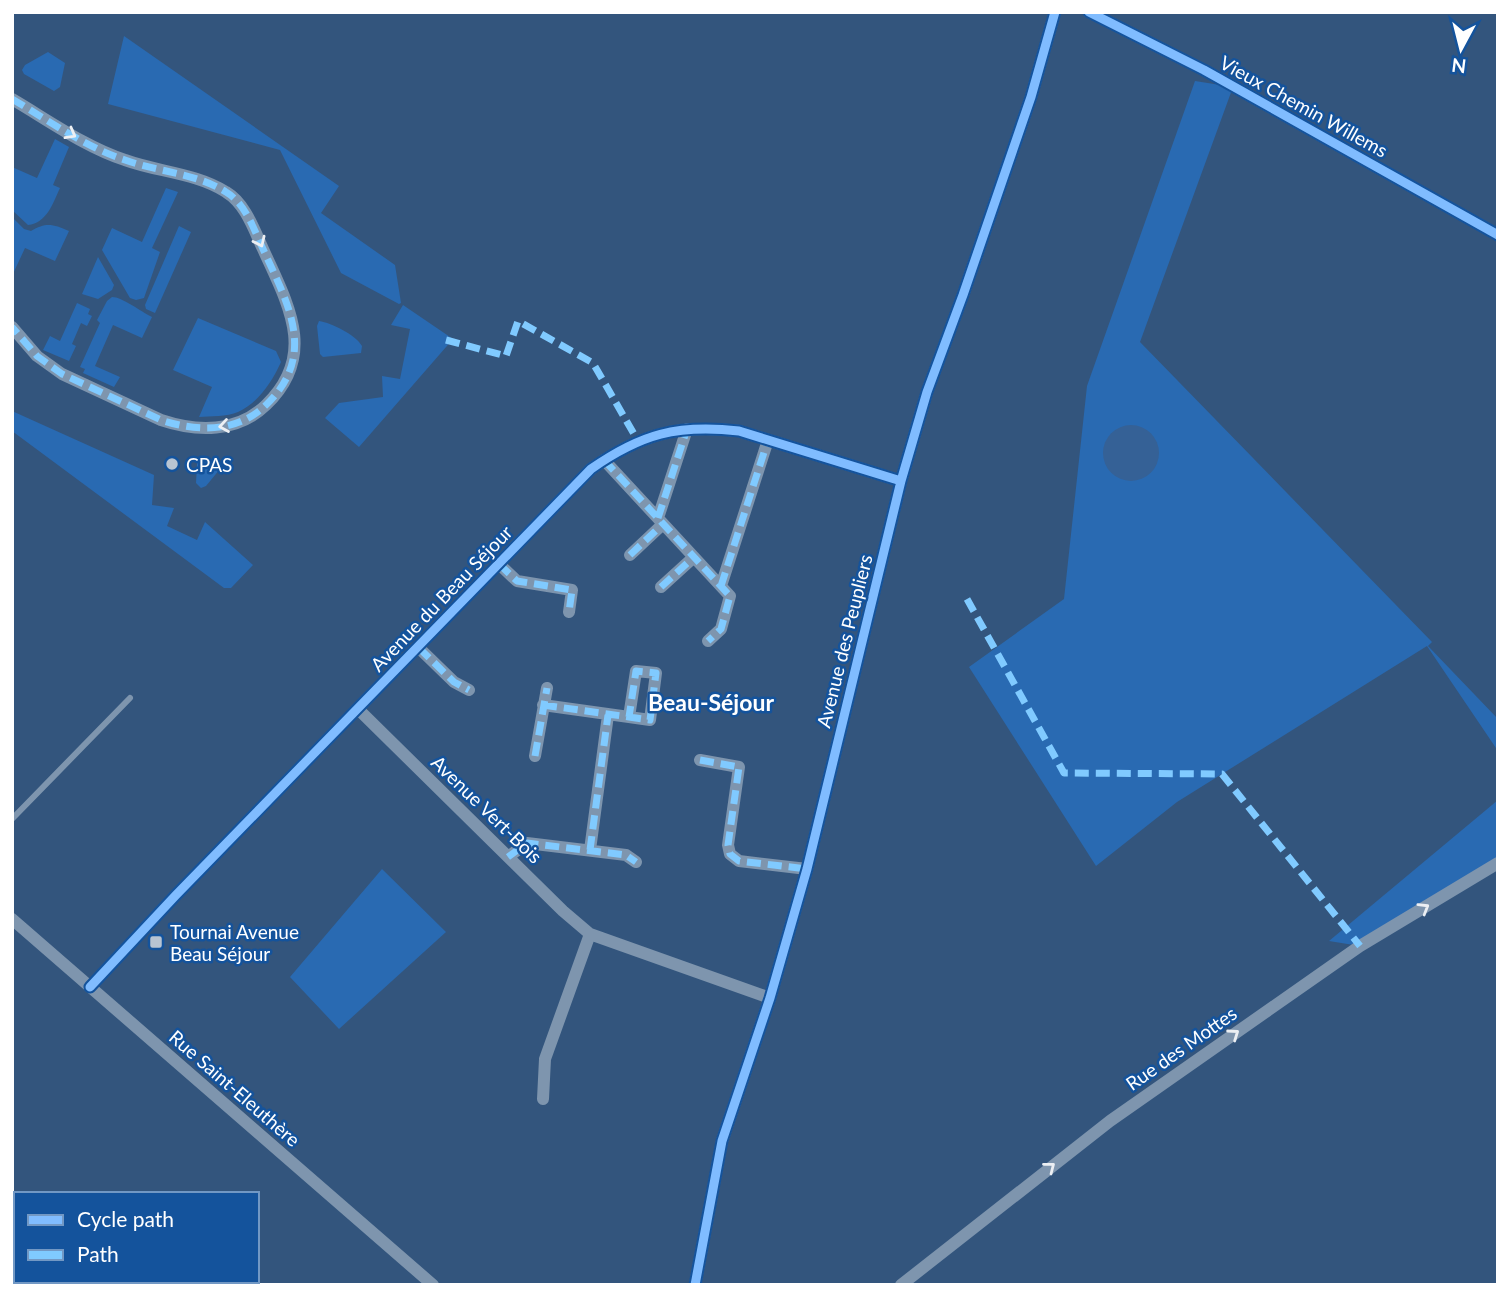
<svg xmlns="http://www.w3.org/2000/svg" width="1510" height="1297" font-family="Lato,sans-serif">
<rect width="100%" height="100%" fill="#33557d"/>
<!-- green -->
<path fill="#296ab2" d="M124,36L339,186L321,213L395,265L401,303L399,304L341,273L280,150L108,104Z
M48,52L65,63L60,87L54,91L24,74L22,70L25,65Z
M1195,81L1233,87L1140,342L1432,642L1428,646L1498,719V751L1427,646L1177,802L1096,866L969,667L1064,599L1087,386Z
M55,139L69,147L53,185L60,188C53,203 47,223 28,225L12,210V167L37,178Z
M166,188L178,192L152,248L160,252L144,298L136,300L130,298L102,250L112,228L142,242Z
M12,217L24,229L31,231C46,222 53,224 69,231L55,261L25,248L12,276Z
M179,226L191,232L155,313L146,309L145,305Z
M98,257L114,285L112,290L98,299L82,294Z
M112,297C122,297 140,311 152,317L142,338L113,325L95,366L120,377L114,387L83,373L85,369L80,367L100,323L97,320L107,301Z
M77,303L90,309L88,314L92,316L87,326L81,323L72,344L76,346L69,361L43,350L50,336L60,341Z
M403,305L453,339L359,447L325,418L339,403L383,397L382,376L400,379L410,329L391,325Z
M198,318L276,351L281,362C272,382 258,403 238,412C227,417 210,416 199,417L212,387L173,370Z
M319,321C332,323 356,335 362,346L361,353L323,357L320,354L317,326Z
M12,411L154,475L152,505L174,508L167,526L197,540L205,522L253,565L231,588H224L12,431Z
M206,458L218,464L220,469L206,486L201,488L196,483L197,464L200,459Z
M1498,800V861L1360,946L1329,941Z
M382,869L446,932L339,1029L290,977Z"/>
<!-- water -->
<path fill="#356196" d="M1103 453a28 28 0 1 1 56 0a28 28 0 1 1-56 0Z"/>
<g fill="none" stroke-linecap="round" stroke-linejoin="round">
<!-- lane -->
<path stroke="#7e95ae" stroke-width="6" d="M12,819L130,698"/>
<!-- street -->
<path stroke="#7e95ae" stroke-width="12" d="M1089,12L1204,70L1498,235
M12,99C48,120 85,147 125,160C158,172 196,173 226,192C246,204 254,230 263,249C288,304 318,355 266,405C237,433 197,432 161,420L62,374L37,356L12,327
M604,460L730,596L721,629L708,641
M658,518L687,429
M630,555L663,524
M499,564L517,581L572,590L569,612
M721,586L768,440
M661,587L694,557
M419,648L454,682L469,690
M543,705L629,717L636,671L656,673L650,720L629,717
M358,709L563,911L590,934L770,998
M535,756L547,688
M700,760L739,767L728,845L730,854L739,861L807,869
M590,850L608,715
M508,857L527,843L626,855L636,862
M12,919L433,1285
M90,987L176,895L591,469C641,434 677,424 739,431L901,481
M543,1099L545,1059L590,934
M695,1285L722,1141L770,998L807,869L901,481L927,392L963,295L1031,97L1055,12
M901,1285L1110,1121L1360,946L1498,863"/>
<!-- quiet -->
<path stroke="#80caff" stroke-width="7" stroke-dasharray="14 7" stroke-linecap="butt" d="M12,99C48,120 85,147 125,160C158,172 196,173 226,192C246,204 254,230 263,249C288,304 318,355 266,405C237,433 197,432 161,420L62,374L37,356L12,327
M446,340L506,356L518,321L593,363L638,441
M604,460L730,596L721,629L708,641
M658,518L687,429
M630,555L663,524
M499,564L517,581L572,590L569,612
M721,586L768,440
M661,587L694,557
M967,599L1064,773L1222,774L1360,946
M419,648L454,682L469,690
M543,705L629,717L636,671L656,673L650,720L629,717
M535,756L547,688
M700,760L739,767L728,845L730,854L739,861L807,869
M590,850L608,715
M508,857L527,843L626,855L636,862"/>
<defs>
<path id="cycleway" d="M1089,12L1204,70L1498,235
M90,987L176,895L591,469C641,434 677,424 739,431L901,481
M695,1285L722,1141L770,998L807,869L901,481L927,392L963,295L1031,97L1055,12"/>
</defs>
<!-- cycleway casing -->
<use href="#cycleway" stroke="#14539c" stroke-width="13"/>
<!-- cycleway -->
<use href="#cycleway" stroke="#80bcff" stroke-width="9"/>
</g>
<!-- one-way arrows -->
<defs><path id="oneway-chevron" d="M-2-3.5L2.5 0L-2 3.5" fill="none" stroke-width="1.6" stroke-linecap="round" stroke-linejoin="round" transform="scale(1.75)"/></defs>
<g stroke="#eceff3">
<use href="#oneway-chevron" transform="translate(71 134) rotate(29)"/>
<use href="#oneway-chevron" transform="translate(260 242) rotate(65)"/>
<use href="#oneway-chevron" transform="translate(224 426) rotate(171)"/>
<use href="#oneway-chevron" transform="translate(1424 908) rotate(-31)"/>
<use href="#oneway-chevron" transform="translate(1234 1034) rotate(-35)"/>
<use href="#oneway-chevron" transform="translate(1050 1167) rotate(-38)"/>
</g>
<!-- markers -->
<g fill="#b8c4d2" stroke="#14539c" stroke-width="2.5">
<circle cx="172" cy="464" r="7"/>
<rect x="149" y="935" width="14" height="14" rx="3.5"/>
</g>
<g text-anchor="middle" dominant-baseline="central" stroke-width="5" stroke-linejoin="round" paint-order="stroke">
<!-- street labels -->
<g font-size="19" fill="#fff" stroke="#14539c">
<text transform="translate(1304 106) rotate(29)">Vieux Chemin Willems</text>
<text transform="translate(441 598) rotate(-46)">Avenue du Beau Séjour</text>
<text transform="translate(844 641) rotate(-76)">Avenue des Peupliers</text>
<text transform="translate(487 809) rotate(44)">Avenue Vert-Bois</text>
<text transform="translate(1181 1048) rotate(-35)">Rue des Mottes</text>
<text transform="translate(235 1088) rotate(41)">Rue Saint-Eleuthère</text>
</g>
<!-- poi labels -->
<g font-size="19" fill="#fff" stroke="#14539c" text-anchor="start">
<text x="186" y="464">CPAS</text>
<text x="170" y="931">Tournai Avenue<tspan x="170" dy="22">Beau Séjour</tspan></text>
</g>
<!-- quarter labels -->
<g font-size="23" font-weight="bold" fill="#fff" stroke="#14539c">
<text x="711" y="702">Beau-Séjour</text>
</g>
</g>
<!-- border -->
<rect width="1510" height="1297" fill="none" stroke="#ffffff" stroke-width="28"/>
<!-- legend -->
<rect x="14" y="1192" width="245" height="91" fill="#14539c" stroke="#7298c4" stroke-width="2"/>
<rect x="28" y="1215" width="35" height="10" fill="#80bcff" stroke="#7298c4" stroke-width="2"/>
<text x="77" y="1227" font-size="21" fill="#ffffff">Cycle path</text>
<rect x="28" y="1250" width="35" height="10" fill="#80caff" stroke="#7298c4" stroke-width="2"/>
<text x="77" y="1262" font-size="21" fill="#ffffff">Path</text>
<!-- north arrow -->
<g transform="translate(1461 49) rotate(187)" stroke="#14539c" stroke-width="5" paint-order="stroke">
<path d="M0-5L12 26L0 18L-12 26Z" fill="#ffffff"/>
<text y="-10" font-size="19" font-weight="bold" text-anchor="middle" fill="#ffffff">N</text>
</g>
</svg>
